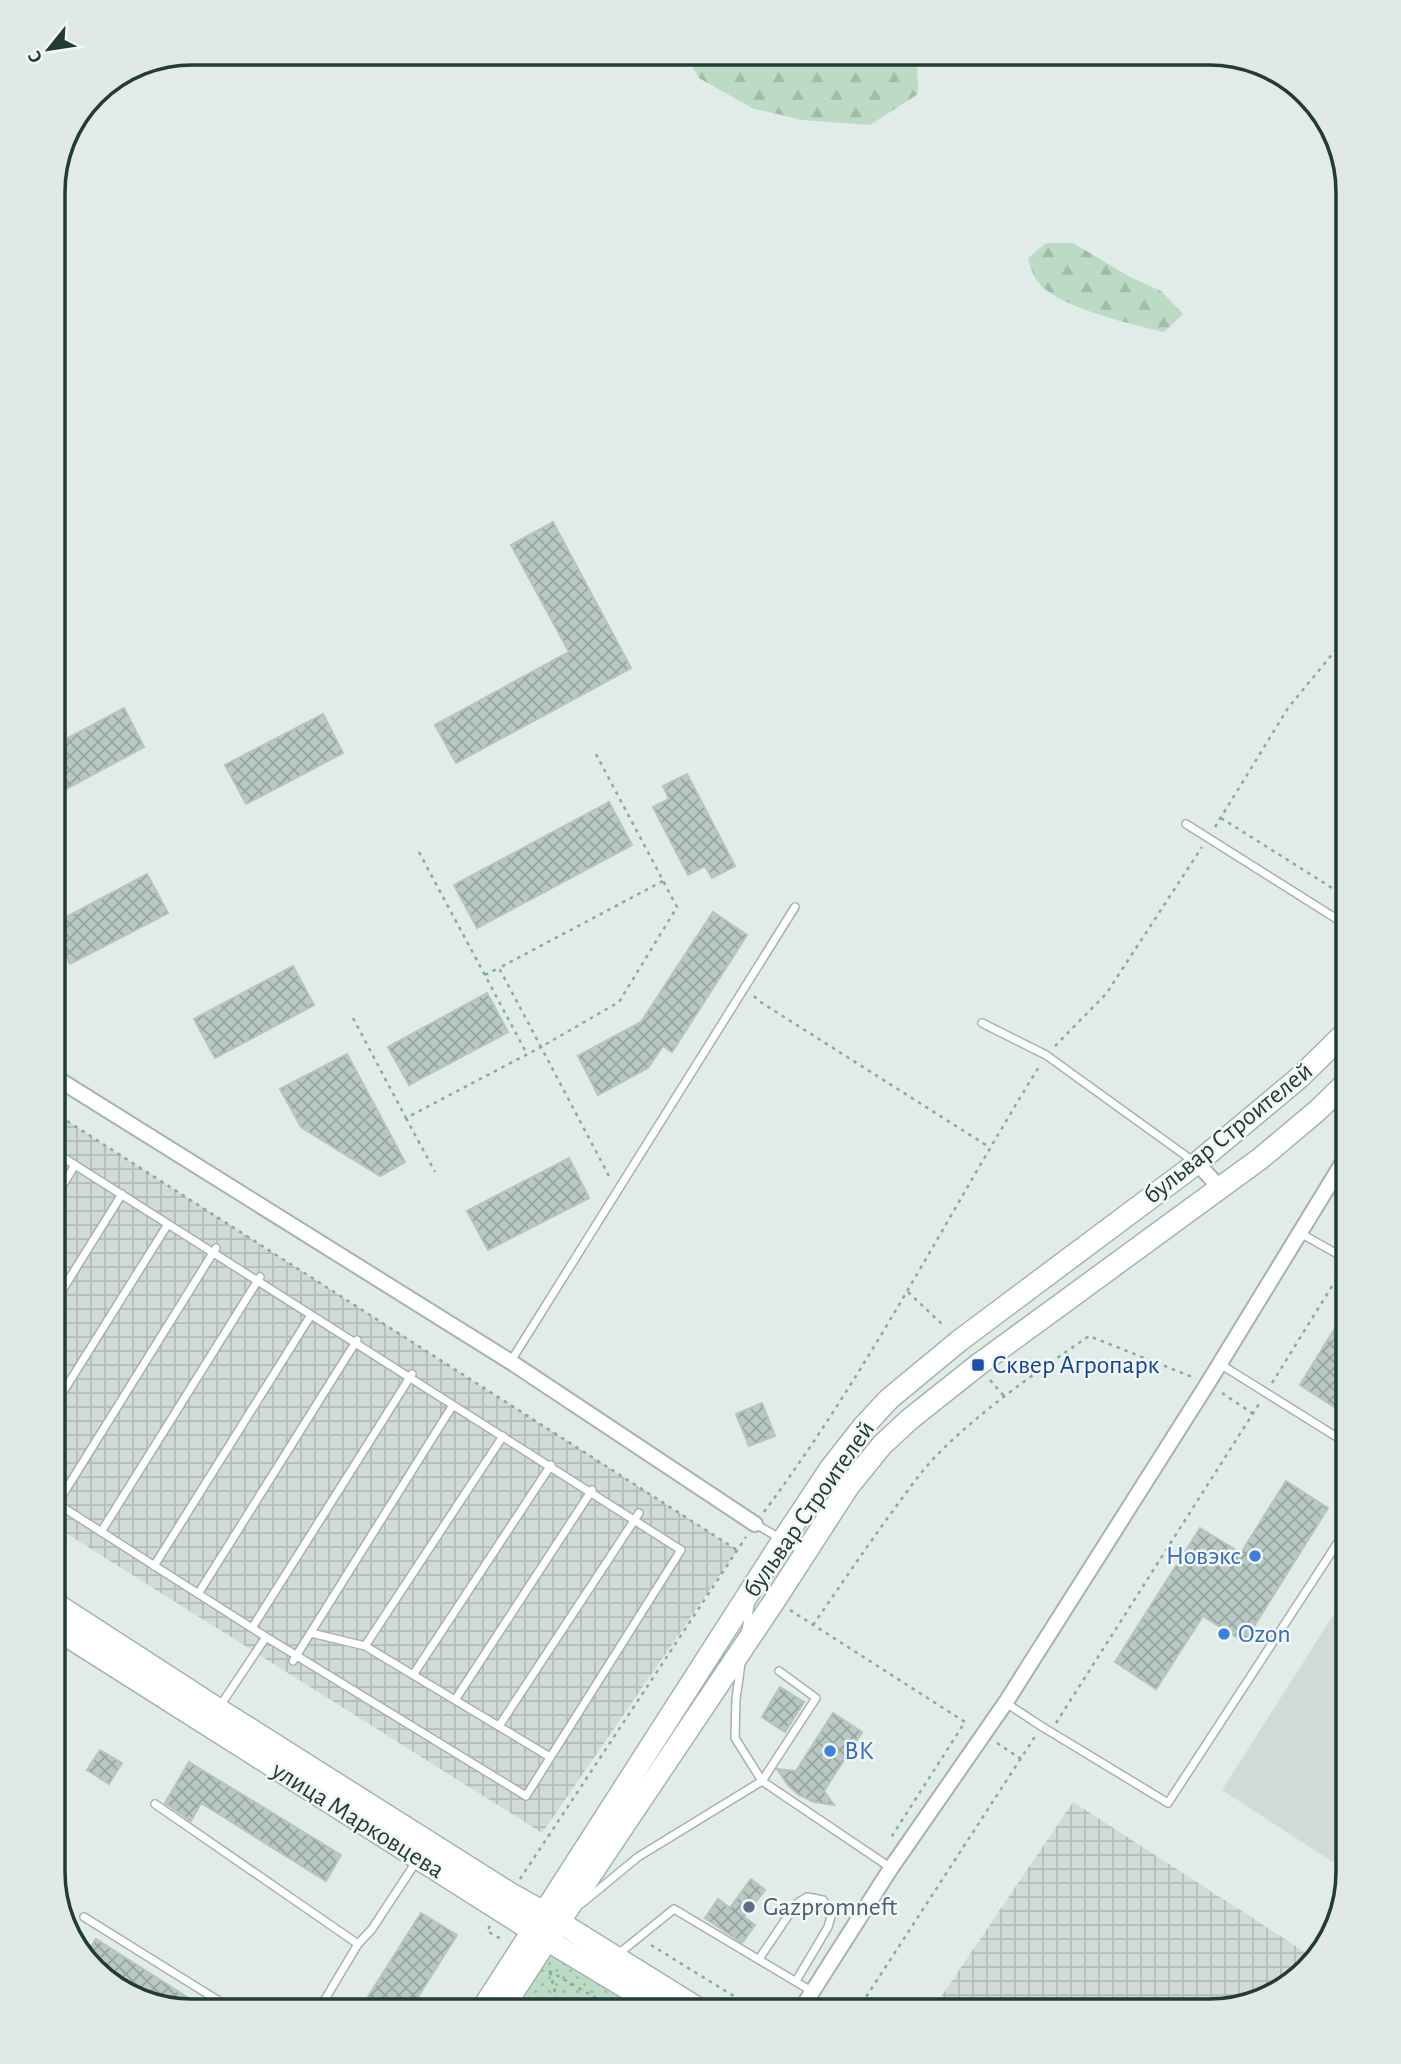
<svg xmlns="http://www.w3.org/2000/svg" width="1401" height="2064" font-family="'Alegreya Sans',sans-serif">
<defs>
<pattern id="industrial-grid" width="8" height="8" patternUnits="userSpaceOnUse" patternTransform="scale(1.75)"><rect width="8" height="8" fill="#d0dbd6"/><path d="M0 4h8M4 0v8" fill="none" stroke="#b2bdb8"/></pattern>
<pattern id="green-dots" width="8" height="8" patternUnits="userSpaceOnUse" patternTransform="scale(1.75)"><rect width="8" height="8" fill="#bbdbc5"/><path d="M2 2h.1M6 6h.1" fill="none" stroke="#a0bdaa" stroke-width="1.8" stroke-linecap="round"/></pattern>
<pattern id="forest-firs" width="22" height="20" patternUnits="userSpaceOnUse" patternTransform="scale(1.75)"><rect width="22" height="20" fill="#bbdbc5"/><path d="M5 1l3.5 6h-7zM16 11l3.5 6h-7z" fill="#a0bdaa"/></pattern>
<pattern id="building-cross-hatch" width="8" height="8" patternUnits="userSpaceOnUse" patternTransform="scale(1.75)"><rect width="8" height="8" fill="#bac8c3"/><path d="M0 0l8 8M0 8l8-8" fill="none" stroke="#97a49f"/></pattern>
</defs>
<rect width="100%" height="100%" fill="#e1ebe7"/>
<!-- built -->
<path fill="#d0dbd6" d="M1348,1592V1872L1222,1790Z"/>
<!-- industrial -->
<path fill="url(#industrial-grid)" d="M53,1112L737,1550L542,1833L53,1525Z
M1073,1802L1314,1958L1278,1993L1210,2011H934L939,2000Z"/>
<!-- green -->
<path fill="url(#green-dots)" d="M547,1940L665,2011H501Z"/>
<!-- forest -->
<path fill="url(#forest-firs)" d="M684,53H917L918,94L870,125L802,120L752,108L699,78Z
M1046,243H1073L1130,277L1161,291L1183,314L1164,332C1134,325 1051,306 1036,279C1032,273 1030,265 1028,258Z"/>
<!-- building -->
<path fill="url(#building-cross-hatch)" stroke="#b4c4be" stroke-width="2" d="M553,522L631,668L456,763L435,725L569,652L511,545Z
M124,708L144,747L53,796V746Z
M323,714L343,753L246,804L225,765Z
M687,774L735,866L712,878L705,866L688,875L653,807L669,799L663,786Z
M609,802L632,845L477,928L454,885Z
M147,874L168,913L70,964L53,931V924Z
M713,912L747,935L672,1052L663,1046L648,1068L598,1095L578,1056L641,1022Z
M293,966L314,1005L215,1058L194,1019Z
M487,993L508,1032L409,1085L388,1047Z
M347,1054L405,1162L380,1176L301,1127L280,1089Z
M569,1158L589,1198L488,1250L467,1211Z
M1348,1307V1401L1342,1412L1300,1385Z
M762,1403L775,1436L749,1446L736,1414Z
M1286,1481L1328,1508L1244,1642L1203,1616L1156,1689L1115,1662L1200,1528L1241,1553Z
M780,1687L804,1702L785,1732L762,1717Z
M833,1713L862,1732L824,1791L834,1805L814,1802L799,1795L788,1785L777,1769L796,1771Z
M100,1750L122,1763L109,1784L87,1770Z
M189,1762L341,1855L326,1881L201,1803L191,1821L165,1803Z
M751,1879L765,1890L744,1917L755,1925L742,1943L705,1918L718,1899L730,1908Z
M421,1913L457,1935L409,2011H359Z
M96,1939L209,2011H183L115,1988L85,1956Z"/>
<g fill="none" stroke-linecap="round" stroke-linejoin="round">
<defs>
<path id="service" d="M1186,824L1348,926
M982,1023L1046,1055L1193,1161
M53,1201L75,1165
M1300,1233L1348,1260
M53,1305L122,1194
M511,1361L795,907
M1220,1364L1348,1444
M53,1408L168,1224
M53,1501L266,1637L526,1796L681,1550L53,1151
M57,1504L216,1248
M755,1524L803,1551
M101,1532L260,1277
M154,1566L311,1315
M198,1594L357,1340
M252,1628L412,1374
M746,1631L750,1605
M311,1633L365,1646L550,1757
M365,1646L503,1436
M293,1661L453,1405
M741,1663L736,1699L735,1738L762,1781L816,1698L779,1671
M413,1675L551,1465
M455,1700L592,1490
M1006,1703L1041,1726L1168,1803L1348,1527
M220,1706L266,1637
M499,1726L639,1513
M155,1804L358,1944L318,2011
M581,1904L638,1857L762,1781L891,1868
M84,1917L235,2011
M358,1944L372,1929L416,1862
M617,1955L674,1909L813,1992
M759,1959L796,1904L807,1897L823,1900L832,1913L828,1927L796,1981"/>
<path id="minor" d="M53,1076L511,1362L755,1524
M1197,1163L1221,1189
M800,2011L891,1868L1006,1702L1208,1383L1348,1154"/>
<path id="secondary" d="M53,1602L218,1709L511,1894L543,1912L702,2011
M53,1627L547,1940L665,2011
M481,2011L783,1540L830,1469L863,1427L889,1399L959,1341L1197,1163L1300,1077L1348,1030
M501,2011L547,1940L775,1600L848,1487L882,1445L910,1419L978,1365L1261,1158L1317,1111L1348,1081"/>
</defs>
<!-- service casing -->
<use href="#service" stroke="#a4b3ae" stroke-width="10"/>
<!-- minor casing -->
<use href="#minor" stroke="#a4b3ae" stroke-width="18"/>
<!-- secondary casing -->
<use href="#secondary" stroke="#a1b6af" stroke-width="24"/>
<!-- path -->
<path stroke="#83ada1" stroke-width="2.5" stroke-dasharray="3.5 5" stroke-linecap="butt" d="M596,754L677,907L619,1002L541,1047L499,968L663,881
M1221,818L1348,898
M1215,827L1288,708L1348,635
M419,852L527,1054
M485,975L499,968
M754,996L759,1001L989,1147
M353,1018L406,1118L541,1047L610,1178
M1055,1046L1106,994L1202,847
M53,1112L737,1550
M406,1118L435,1172
M908,1292L945,1327
M990,1380L1004,1396
M1272,1383L1342,1270
M1222,1393L1252,1413
M764,1512C869,1371 948,1214 1040,1065
M790,1610L965,1722L890,1839
M813,1625C838,1589 863,1552 889,1516C904,1496 918,1475 935,1457C981,1410 1035,1373 1089,1336L1195,1378
M1056,1723L1259,1404
M997,1743L1021,1759
M520,1879L746,1537
M490,1926L487,1931L503,1940
M651,1945L758,2011
M549,1971L619,2011
M550,1972L560,2011
M857,2011L1036,1735"/>
<!-- service -->
<use href="#service" stroke="#fff" stroke-width="7"/>
<!-- minor -->
<use href="#minor" stroke="#fff" stroke-width="14"/>
<!-- secondary -->
<use href="#secondary" stroke="#fff" stroke-width="21"/>
</g>
<!-- markers -->
<rect fill="#1a4fb4" stroke="#f1f8f5" stroke-width="2.5" x="971" y="1358" width="14" height="14" rx="3.5"/>
<g fill="#3f7fe0" stroke="#f1f8f5" stroke-width="2.5">
<circle cx="1255" cy="1556" r="7"/>
<circle cx="1224" cy="1634" r="7"/>
<circle cx="830" cy="1751" r="7"/>
</g>
<circle fill="#5c6f8a" stroke="#f1f8f5" stroke-width="2.5" cx="749" cy="1907" r="7"/>
<g text-anchor="middle" dominant-baseline="central" stroke-width="5" stroke-linejoin="round" paint-order="stroke">
<!-- street labels -->
<g font-size="26" fill="#233b35" stroke="#f1f8f5">
<text transform="translate(1228 1133) rotate(-39)">бульвар Строителей</text>
<text transform="translate(809 1509) rotate(-55)">бульвар Строителей</text>
<text transform="translate(358 1820) rotate(32)">улица Марковцева</text>
</g>
<!-- transit labels -->
<g font-size="26" fill="#164399" stroke="#f1f8f5" text-anchor="start">
<text x="992" y="1365">Сквер Агропарк</text>
</g>
<!-- shop labels -->
<g font-size="26" fill="#366cbe" stroke="#f1f8f5" text-anchor="start">
<text x="1241" y="1556" text-anchor="end">Новэкс</text>
<text x="1238" y="1634">Ozon</text>
<text x="844" y="1751">ВК</text>
</g>
<!-- service labels -->
<g font-size="26" fill="#4e5e75" stroke="#f1f8f5" text-anchor="start">
<text x="763" y="1907">Gazpromneft</text>
</g>
</g>
<!-- crop -->
<path d="M0 0H1401V2064H0ZM192 65H1209A127 127 0 0 1 1336 192V1872A127 127 0 0 1 1209 1999H192A127 127 0 0 1 65 1872V192A127 127 0 0 1 192 65Z" fill="#e1e9e6" fill-rule="evenodd"/>
<path fill="none" stroke="#233b35" stroke-width="3.5" d="M192 65H1209A127 127 0 0 1 1336 192V1872A127 127 0 0 1 1209 1999H192A127 127 0 0 1 65 1872V192A127 127 0 0 1 192 65Z"/>
<!-- north arrow -->
<g transform="translate(49 49) rotate(240)" stroke="#f1f8f5" stroke-width="5" paint-order="stroke">
<path d="M0-5L12 26L0 18L-12 26Z" fill="#233b35"/>
<text y="-10" font-size="19" font-weight="bold" text-anchor="middle" fill="#233b35">С</text>
</g>
</svg>
